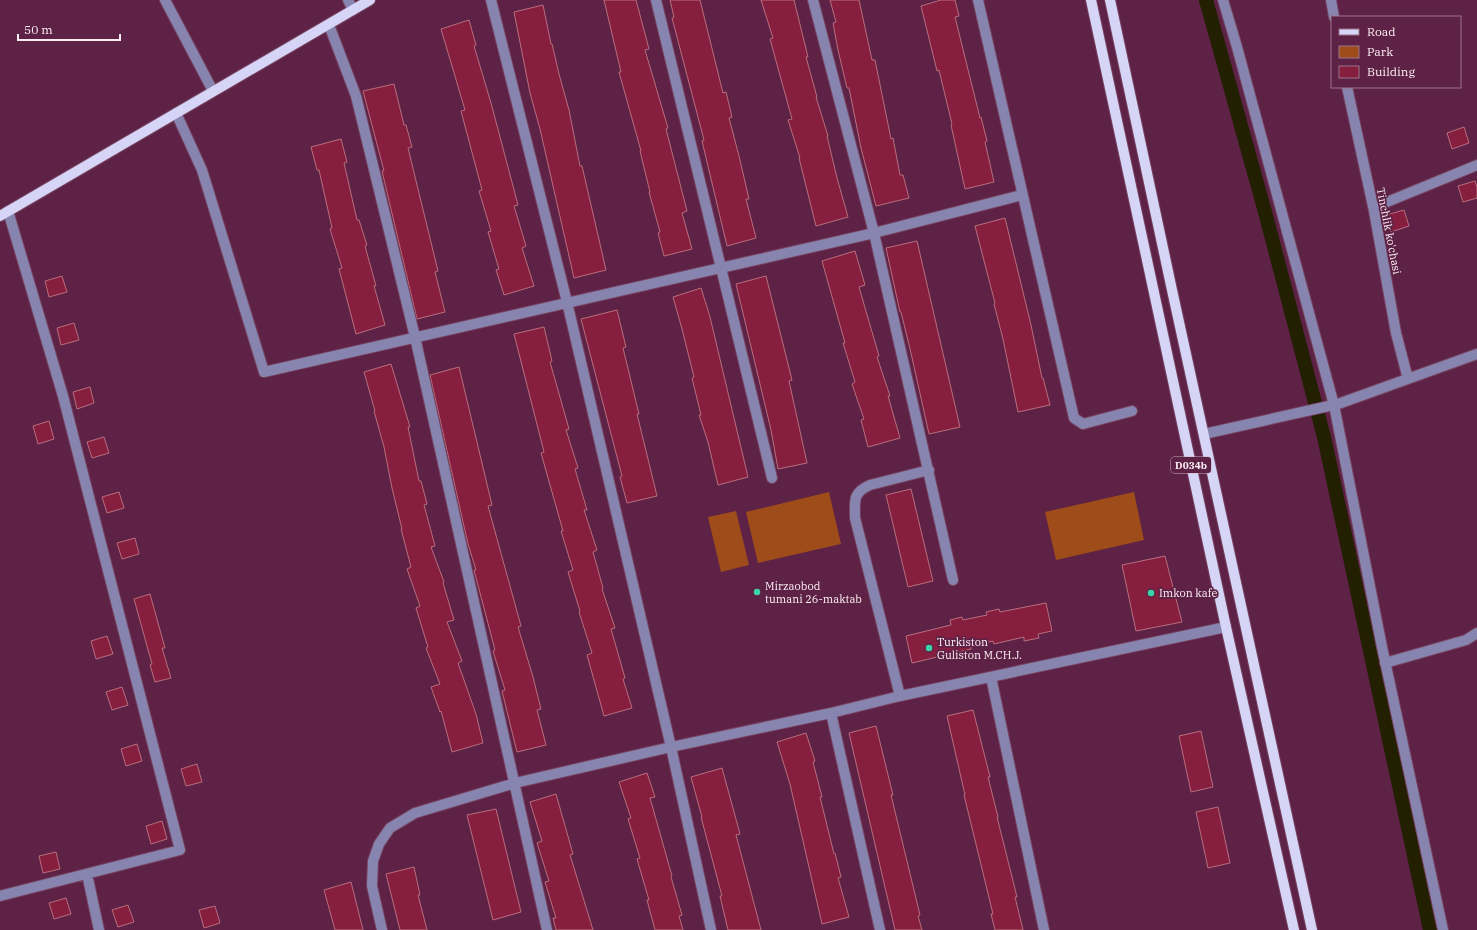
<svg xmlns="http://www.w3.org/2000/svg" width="1477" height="930" font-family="'IBM Plex Serif',serif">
<rect width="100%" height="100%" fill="#5d2245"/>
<!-- green -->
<path fill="#9f4c1b" d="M829,492L841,544L758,563L746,512Z
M1134,492L1144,540L1056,560L1045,512Z
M736,511L749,565L721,572L708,517Z"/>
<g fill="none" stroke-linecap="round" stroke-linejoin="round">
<!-- canal -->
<path stroke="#222000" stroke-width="14" d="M1206,0L1265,212L1324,437L1430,930"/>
</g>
<!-- building -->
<path fill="#861f3f" stroke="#b96e7d" d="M604,0H636L649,49L645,50L668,128L666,129L687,211L682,213L692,249L664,256L658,233L660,232L649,192H650L640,151H641L619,72H621Z
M670,0H700L723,93L726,92L732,117L729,118L739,156L749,199H746L756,238L727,246L702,141L704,140L672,18L674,17Z
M761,0H794L808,57H806L817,97H816L828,136H827L837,178L848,217L816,226L799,158H800L788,120L792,119L770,39L773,38Z
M830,0H859L872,60H875L891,139L893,138L900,175H903L909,198L876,206L861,148L849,88H847L838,50L833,23L836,22Z
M941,0H955L959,16L955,17L980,118L981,117L987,141L985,142L994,182L965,189L951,125L952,124L939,70L937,71L921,6Z
M543,5L551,44H552L559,74L569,110L580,166H582L606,270L574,278L540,129L530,93L514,12Z
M469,20L476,45L474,46L491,103L518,205L514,206L526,246L522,248L534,286L504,295L496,270L499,269L488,232L491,231L479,191L482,190L461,111L465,110L441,29Z
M394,84L404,125H406L412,147L408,148L438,271L435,272L445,312L417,319L382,171H384L363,91Z
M1464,127L1469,143L1452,149L1447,133Z
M341,139L347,162L344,163L357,220H359L367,245L365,246L376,286H374L385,325L356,334L339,269L342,268L330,229L332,228L319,170H317L311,147Z
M1475,181L1477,187V198L1463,202L1458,186Z
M1404,210L1409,226L1391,232L1386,215Z
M1005,218L1031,325L1042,378H1043L1050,405L1018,412L1003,339L994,304L995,303L975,226Z
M917,241L960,427L929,434L911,353L901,312H900L886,248Z
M855,251L865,285L859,287L879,356L877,357L890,396H888L900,438L868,447L861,420L864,419L852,384L855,382L843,343H845L822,261Z
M62,276L67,292L49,297L45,281Z
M766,276L792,380L789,381L807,463L778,469L771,430L736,284Z
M701,288L710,317L748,477L718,485L708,442L699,415H701L692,378L694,377L682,329L673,297Z
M617,310L626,347L623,348L639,414H637L657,496L627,503L620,477L622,476L581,319Z
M74,323L79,340L61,345L57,328Z
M544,327L552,361L550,362L569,429L566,430L578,468L575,469L587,510H584L597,550L593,552L603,588L602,589L615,628L611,629L625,678L623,679L632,708L604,716L587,655L592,653L579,612L580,611L568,572L573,570L561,531H563L541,453L544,452L514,334Z
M391,364L410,427H408L419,481H421L427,504L424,505L435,546L431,547L444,582L443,583L454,620L447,622L462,661L458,663L476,714L483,743L452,752L441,711L440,712L431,687L440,684L426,648L428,647L416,608L420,606L407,569L411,567L401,529H402L392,488L384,447L374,411H375L364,372Z
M459,367L492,505L488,506L521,626L518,627L533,677L541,709L537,710L546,745L517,752L502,691L505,690L493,651L495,650L474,570H476L468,544L430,375Z
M90,387L94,403L77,409L73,392Z
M49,421L54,439L38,444L33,426Z
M104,437L109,453L92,458L87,442Z
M911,489L933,581L908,587L886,495Z
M119,492L124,508L107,513L102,497Z
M135,538L139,554L122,559L117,543Z
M1165,556L1182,622L1136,631L1122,565Z
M150,594L165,648H162L171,678L155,682L150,665L152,664L134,599Z
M1046,603L1052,631L1038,634L1039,638L1024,641V637L994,644L993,641L971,646V649L912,663L906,636L951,625L950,620L962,617L963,620L987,615L986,612L999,609L1000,612Z
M107,636L113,654L96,659L91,641Z
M122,687L128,705L112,710L106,692Z
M973,710L990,777H988L998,817H997L1017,897H1015L1023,930H995L991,914H993L964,795H965L947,716Z
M876,726L893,795H891L920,915L918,916L922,930H895L849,733Z
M1201,731L1213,787L1191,792L1179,736Z
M806,733L815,761L813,762L822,797H820L834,854L835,853L841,877L838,878L849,917L822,924L790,784L777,742Z
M137,744L142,761L126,766L121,749Z
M197,764L202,782L186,786L181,769Z
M722,768L740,834L736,835L761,930H728L720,896H722L701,817H702L691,777Z
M647,773L655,797L650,798L672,876L671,877L682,915L679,916L683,930H655L647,900H649L637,859L640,858L628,819L631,818L619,782Z
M556,794L573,854L570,855L593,930H556L553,918H556L545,882L549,881L537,843L542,841L530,802Z
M1218,807L1230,863L1208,868L1196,812Z
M496,809L521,912L493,920L467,815Z
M162,821L167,839L151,844L146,826Z
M56,852L60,869L43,873L39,856Z
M414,867L420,895H418L427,930H400L386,874Z
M351,882L363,930H335L324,890Z
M66,898L71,914L54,919L49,903Z
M128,905L134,922L118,927L112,910Z
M215,906L220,923L204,928L199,910Z"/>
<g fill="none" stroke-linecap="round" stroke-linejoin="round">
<defs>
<path id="minor" d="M165,0L213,91
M348,0L353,10
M491,0L567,302L671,747L711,930
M656,0L772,478
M813,0L874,233L953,580
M978,0L1074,418L1083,424L1132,411
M1223,0L1237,47L1334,405L1382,647L1443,930
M1331,0L1334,17
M329,25L356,96L415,337L547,930
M1347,87L1374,211L1396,333L1408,379
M176,113L202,170L264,372L874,233L1022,195
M1374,211L1387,202L1477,165
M1204,434L1338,404L1477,354
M1385,663L1466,640L1477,633
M991,677L1044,930
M900,696L855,518C855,501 852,493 870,485L929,470
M831,713L880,930
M87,874L99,930
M0,896L180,850L63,396L8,211
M382,930L372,886L373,861L379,844L390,828L415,813L515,783L671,747L831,713L900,696L1226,627"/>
<path id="major" d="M1091,0L1226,627L1294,930
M1110,0L1172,290L1312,930
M0,216L370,0"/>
</defs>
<!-- minor casing -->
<use href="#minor" stroke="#774361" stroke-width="12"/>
<!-- major casing -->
<use href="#major" stroke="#774361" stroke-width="12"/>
<!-- minor -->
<use href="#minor" stroke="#8785af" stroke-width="10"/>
<!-- major -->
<use href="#major" stroke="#d6d5f7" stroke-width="10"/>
</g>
<!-- markers -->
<g fill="#3cd4a4" stroke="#5d2245" stroke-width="1.5">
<circle cx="757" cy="592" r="4"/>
<circle cx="1151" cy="593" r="4"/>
<circle cx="929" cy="648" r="4"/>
</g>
<g text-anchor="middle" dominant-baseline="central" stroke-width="3.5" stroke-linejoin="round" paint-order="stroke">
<!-- shield labels -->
<rect fill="#5d2245" stroke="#cdb1c0" stroke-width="1" x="1171" y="457" width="40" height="16" rx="3"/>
<g font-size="10" font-weight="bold" fill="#fdeef5">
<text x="1191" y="465">D034b</text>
</g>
<!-- street labels -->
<g font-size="11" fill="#fdeef5" stroke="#5d2245">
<text transform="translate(1389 231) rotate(79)">Tinchlik ko'chasi</text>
</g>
<!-- poi labels -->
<g font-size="11" fill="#fdeef5" stroke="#5d2245" text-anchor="start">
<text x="765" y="586">Mirzaobod<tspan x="765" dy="13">tumani 26-maktab</tspan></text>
<text x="1159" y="593">Imkon kafe</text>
<text x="937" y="642">Turkiston<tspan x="937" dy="13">Guliston M.CH.J.</tspan></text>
</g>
</g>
<!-- legend -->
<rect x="1331" y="16" width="130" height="72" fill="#5d2245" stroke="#9d748b"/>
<rect x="1339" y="29" width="20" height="6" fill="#d6d5f7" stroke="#9d748b"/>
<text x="1367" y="36" font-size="12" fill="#fdeef5">Road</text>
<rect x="1339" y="46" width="20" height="12" fill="#9f4c1b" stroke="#9d748b"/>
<text x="1367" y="56" font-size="12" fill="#fdeef5">Park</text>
<rect x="1339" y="66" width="20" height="12" fill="#861f3f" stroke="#9d748b"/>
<text x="1367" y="76" font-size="12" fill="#fdeef5">Building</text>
<!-- scale -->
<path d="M18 34v6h102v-6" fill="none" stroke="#fdeef5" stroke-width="2"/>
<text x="24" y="34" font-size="12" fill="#fdeef5" stroke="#5d2245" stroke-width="3" paint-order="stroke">50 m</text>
</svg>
